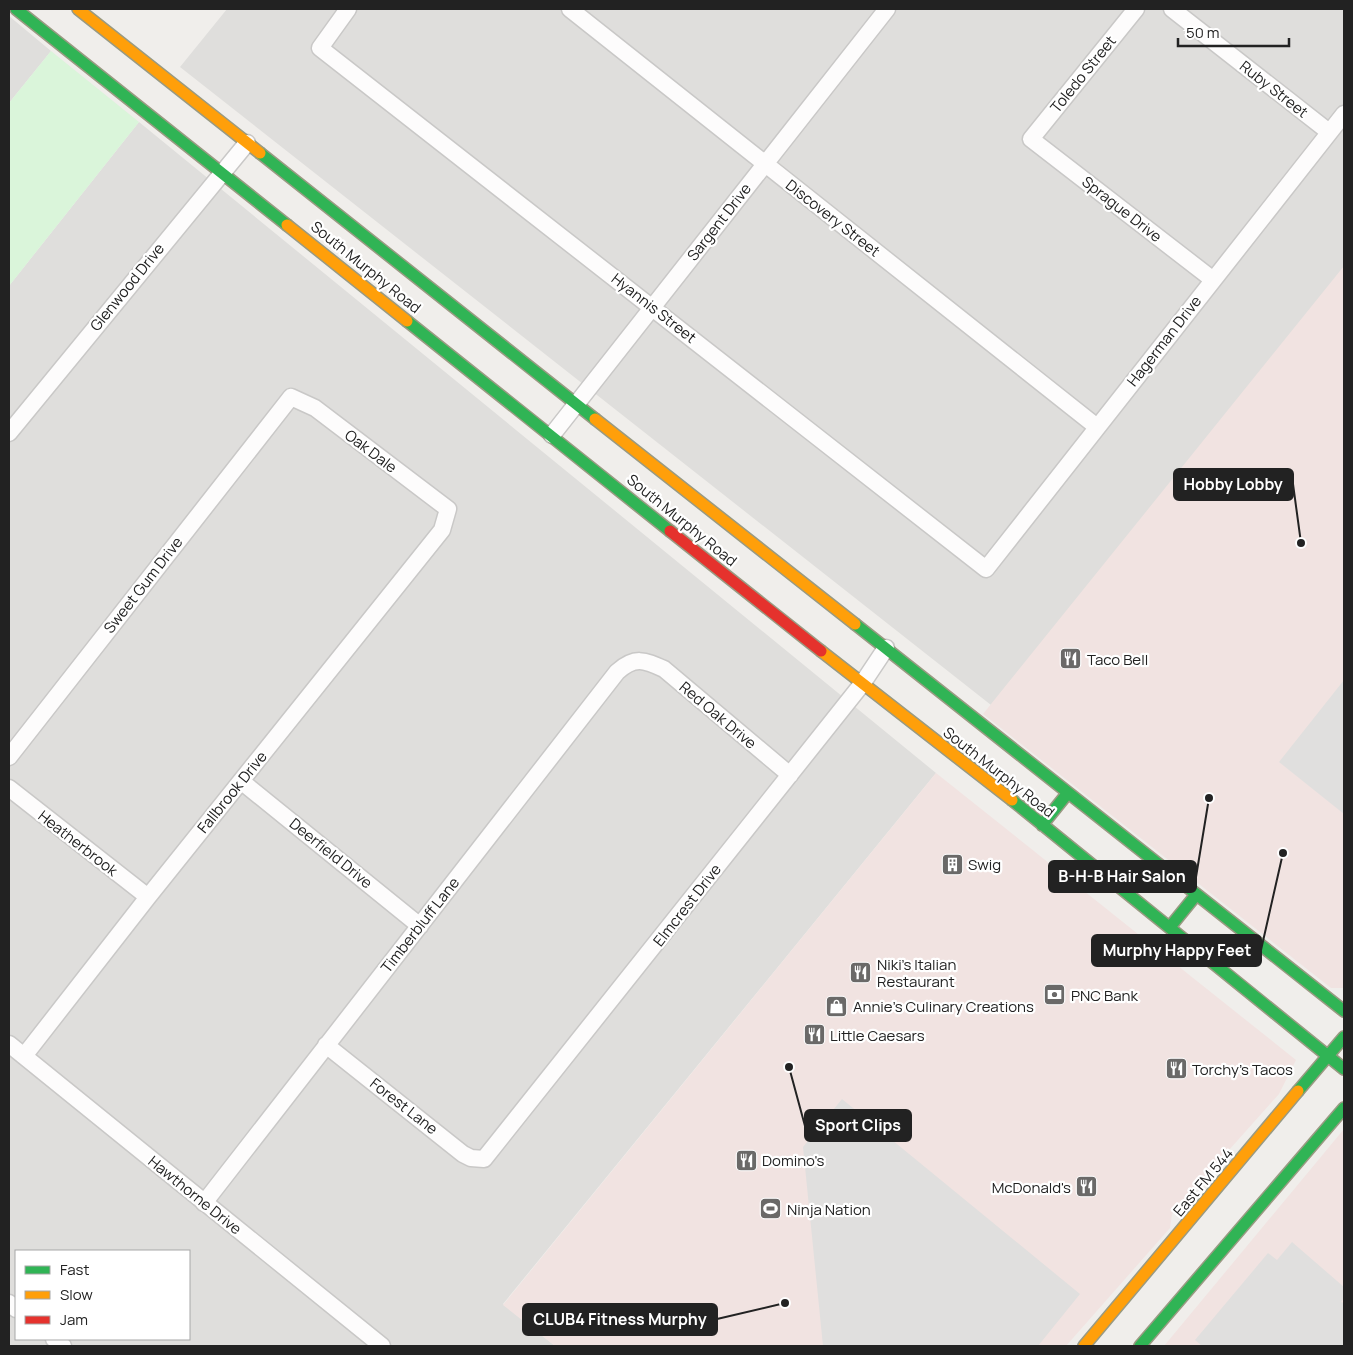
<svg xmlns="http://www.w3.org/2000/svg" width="1353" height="1355" font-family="Manrope,sans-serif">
<rect width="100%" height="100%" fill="#f0eeeb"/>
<!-- residential -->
<path fill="#dfdedc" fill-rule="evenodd" d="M227,9H1344V268L991,705L180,67Z
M9,16L51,51L9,103Z
M139,122L936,773L503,1304L555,1346H9V286ZM16,1251H189V1339H16Z"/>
<!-- commercial -->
<path fill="#f1e3e1" d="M1344,266V988H1331L983,714Z
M936,773L1296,1060L1279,1094L1172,1214L1170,1228L1066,1346H555L503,1305Z
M1344,1129V1346H1164Z"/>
<!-- park -->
<path fill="#daf5da" d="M51,51L139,122L9,286V103Z"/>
<!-- parking -->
<path fill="#e0dfde" d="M1344,680V814L1279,762Z
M842,1099L1080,1294L1038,1346H823L803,1147Z
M1292,1242L1344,1287V1298L1341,1302L1344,1303V1346H1202L1195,1340L1268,1253L1277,1260Z"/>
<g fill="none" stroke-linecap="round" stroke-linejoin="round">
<defs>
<path id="street" d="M348,9L320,48L986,569L1344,114
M570,9L1097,427
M1136,9L1031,139L1212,279
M1172,9L1329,132
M9,433L247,143
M552,435L887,9
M9,757L291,397L315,408L448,509L442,530L148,897L24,1056
M241,781L420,926
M9,788L148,897
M9,1044L382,1346
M326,1045L463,1154L471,1158L484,1159L862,684L886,648
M204,1203L617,672C635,656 644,660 664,669L790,775
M9,1303L16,1309
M54,1339L63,1346"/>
<path id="fast" d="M16,9L287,225
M260,153L595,419
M407,321L670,531
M855,624L1344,1011
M1012,800L1344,1069
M1042,825L1067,794
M1170,927L1196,895
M1298,1091L1344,1037
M1140,1346L1344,1108"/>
<path id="slow" d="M78,9L260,153
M287,225L407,321
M595,419L855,624
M821,651L1012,800
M1084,1346L1298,1091"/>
<path id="jam" d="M670,531L821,651"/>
</defs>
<!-- street casing -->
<use href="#street" stroke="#c9c8c7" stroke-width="19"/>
<!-- fast casing -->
<use href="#fast" stroke="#999a82" stroke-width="14"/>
<!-- slow casing -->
<use href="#slow" stroke="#999a82" stroke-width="14"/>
<!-- jam casing -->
<use href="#jam" stroke="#999a82" stroke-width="14"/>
<!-- street -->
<use href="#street" stroke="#fdfcfc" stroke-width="16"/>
<!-- fast -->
<use href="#fast" stroke="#30b455" stroke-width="11"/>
<!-- slow -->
<use href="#slow" stroke="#ff9f0a" stroke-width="11"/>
<!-- jam -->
<use href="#jam" stroke="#e5322d" stroke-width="11"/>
</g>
<!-- icons -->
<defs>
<symbol id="restaurant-square" viewBox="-11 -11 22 22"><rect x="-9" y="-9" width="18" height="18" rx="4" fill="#6a6968" stroke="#fff"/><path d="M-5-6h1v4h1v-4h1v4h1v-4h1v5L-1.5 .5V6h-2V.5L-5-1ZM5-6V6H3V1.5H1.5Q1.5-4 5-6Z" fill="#fff"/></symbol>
<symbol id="building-square" viewBox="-11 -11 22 22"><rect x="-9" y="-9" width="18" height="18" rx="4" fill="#6a6968" stroke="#fff"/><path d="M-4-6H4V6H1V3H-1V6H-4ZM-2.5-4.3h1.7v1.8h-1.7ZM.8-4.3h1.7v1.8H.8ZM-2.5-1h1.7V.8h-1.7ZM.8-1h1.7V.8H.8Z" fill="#fff"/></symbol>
<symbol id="bank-square" viewBox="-11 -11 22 22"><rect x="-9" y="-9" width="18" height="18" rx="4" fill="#6a6968" stroke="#fff"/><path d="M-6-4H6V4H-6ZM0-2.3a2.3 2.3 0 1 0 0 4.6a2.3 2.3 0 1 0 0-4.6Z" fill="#fff"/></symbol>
<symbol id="shop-square" viewBox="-11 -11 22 22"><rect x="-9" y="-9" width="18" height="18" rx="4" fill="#6a6968" stroke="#fff"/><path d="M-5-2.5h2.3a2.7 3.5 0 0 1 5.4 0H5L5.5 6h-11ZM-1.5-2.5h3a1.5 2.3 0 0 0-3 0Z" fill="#fff"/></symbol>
<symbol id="stadium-square" viewBox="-11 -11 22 22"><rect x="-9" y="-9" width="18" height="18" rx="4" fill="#6a6968" stroke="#fff"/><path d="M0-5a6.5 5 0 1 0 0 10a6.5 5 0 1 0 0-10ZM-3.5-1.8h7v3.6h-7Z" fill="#fff"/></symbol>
</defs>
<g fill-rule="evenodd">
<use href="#restaurant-square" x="1058" y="646" width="25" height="25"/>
<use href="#building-square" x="940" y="852" width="25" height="25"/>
<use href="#restaurant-square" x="848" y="960" width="25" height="25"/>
<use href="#bank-square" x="1042" y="982" width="25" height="25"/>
<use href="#shop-square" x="824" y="994" width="25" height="25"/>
<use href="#restaurant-square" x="802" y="1022" width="25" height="25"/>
<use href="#restaurant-square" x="1164" y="1056" width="25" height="25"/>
<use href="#restaurant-square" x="734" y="1148" width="25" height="25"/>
<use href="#restaurant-square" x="1074" y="1174" width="25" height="25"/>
<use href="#stadium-square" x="758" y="1196" width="25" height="25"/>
</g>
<g text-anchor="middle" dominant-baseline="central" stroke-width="4.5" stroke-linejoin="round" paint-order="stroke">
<!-- street labels -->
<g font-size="15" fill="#222" stroke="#fff">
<text transform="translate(1083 74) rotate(-51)">Toledo Street</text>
<text transform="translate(1274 89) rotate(38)">Ruby Street</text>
<text transform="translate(1122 209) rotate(38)">Sprague Drive</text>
<text transform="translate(833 218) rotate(38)">Discovery Street</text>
<text transform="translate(719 222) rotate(-52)">Sargent Drive</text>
<text transform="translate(366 267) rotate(39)">South Murphy Road</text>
<text transform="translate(127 287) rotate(-51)">Glenwood Drive</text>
<text transform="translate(654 308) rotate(38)">Hyannis Street</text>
<text transform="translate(1164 341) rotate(-52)">Hagerman Drive</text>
<text transform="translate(371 451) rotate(37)">Oak Dale</text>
<text transform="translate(682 520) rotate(39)">South Murphy Road</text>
<text transform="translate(143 585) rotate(-52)">Sweet Gum Drive</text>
<text transform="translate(718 715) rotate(40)">Red Oak Drive</text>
<text transform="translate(999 772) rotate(38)">South Murphy Road</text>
<text transform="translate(232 792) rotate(-51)">Fallbrook Drive</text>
<text transform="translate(78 843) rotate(38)">Heatherbrook</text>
<text transform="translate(331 853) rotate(39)">Deerfield Drive</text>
<text transform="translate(687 905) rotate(-52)">Elmcrest Drive</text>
<text transform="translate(420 925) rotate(-52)">Timberbluff Lane</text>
<text transform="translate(404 1106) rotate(38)">Forest Lane</text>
<text transform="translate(1203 1182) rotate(-50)">East FM 544</text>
<text transform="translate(195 1195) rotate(39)">Hawthorne Drive</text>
</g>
<!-- poi labels -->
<g font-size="15" fill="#222" stroke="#fff" text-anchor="start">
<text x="1087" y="659">Taco Bell</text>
<text x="968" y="864">Swig</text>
<text x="877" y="964">Niki's Italian<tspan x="877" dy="17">Restaurant</tspan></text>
<text x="1071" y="995">PNC Bank</text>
<text x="853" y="1006">Annie's Culinary Creations</text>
<text x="830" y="1035">Little Caesars</text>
<text x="1192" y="1069">Torchy's Tacos</text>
<text x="762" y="1160">Domino's</text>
<text x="1071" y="1187" text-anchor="end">McDonald's</text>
<text x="787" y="1209">Ninja Nation</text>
</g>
</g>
<!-- callouts -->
<path fill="none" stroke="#222" stroke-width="2" d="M1301 543L1293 484M1209 798L1196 877M1283 853L1261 950M789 1067L805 1126M785 1303L717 1319"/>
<g fill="#222" stroke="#fff" stroke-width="2">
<circle cx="1301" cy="543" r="5"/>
<circle cx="1209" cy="798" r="5"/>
<circle cx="1283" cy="853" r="5"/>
<circle cx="789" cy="1067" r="5"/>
<circle cx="785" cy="1303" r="5"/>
</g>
<g fill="#222" stroke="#222" stroke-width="2">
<rect x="1174" y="469" width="119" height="31" rx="5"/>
<rect x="1049" y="861" width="147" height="31" rx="5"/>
<rect x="1092" y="935" width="169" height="31" rx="5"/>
<rect x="805" y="1110" width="106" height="31" rx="5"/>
<rect x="523" y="1304" width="194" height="31" rx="5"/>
</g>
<g font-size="16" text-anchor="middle" font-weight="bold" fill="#fff">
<text x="1233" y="490">Hobby Lobby</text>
<text x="1122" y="882">B-H-B Hair Salon</text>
<text x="1177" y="956">Murphy Happy Feet</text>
<text x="858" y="1131">Sport Clips</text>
<text x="620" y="1325">CLUB4 Fitness Murphy</text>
</g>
<!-- border -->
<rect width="1353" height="1355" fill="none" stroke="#222222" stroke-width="20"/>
<!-- legend -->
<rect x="15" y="1250" width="175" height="90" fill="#ffffff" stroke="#a7a7a7"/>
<rect x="25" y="1266" width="25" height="8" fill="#30b455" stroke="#a7a7a7"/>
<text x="60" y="1275" font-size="15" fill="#222222">Fast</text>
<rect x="25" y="1291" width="25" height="8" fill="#ff9f0a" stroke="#a7a7a7"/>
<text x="60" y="1300" font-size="15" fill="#222222">Slow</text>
<rect x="25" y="1316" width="25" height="8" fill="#e5322d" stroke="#a7a7a7"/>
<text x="60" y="1325" font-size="15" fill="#222222">Jam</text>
<!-- scale -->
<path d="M1178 38v8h111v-8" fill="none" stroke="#222222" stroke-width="2.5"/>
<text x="1186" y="38" font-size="15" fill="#222222" stroke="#ffffff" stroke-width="4" paint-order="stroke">50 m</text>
</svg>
